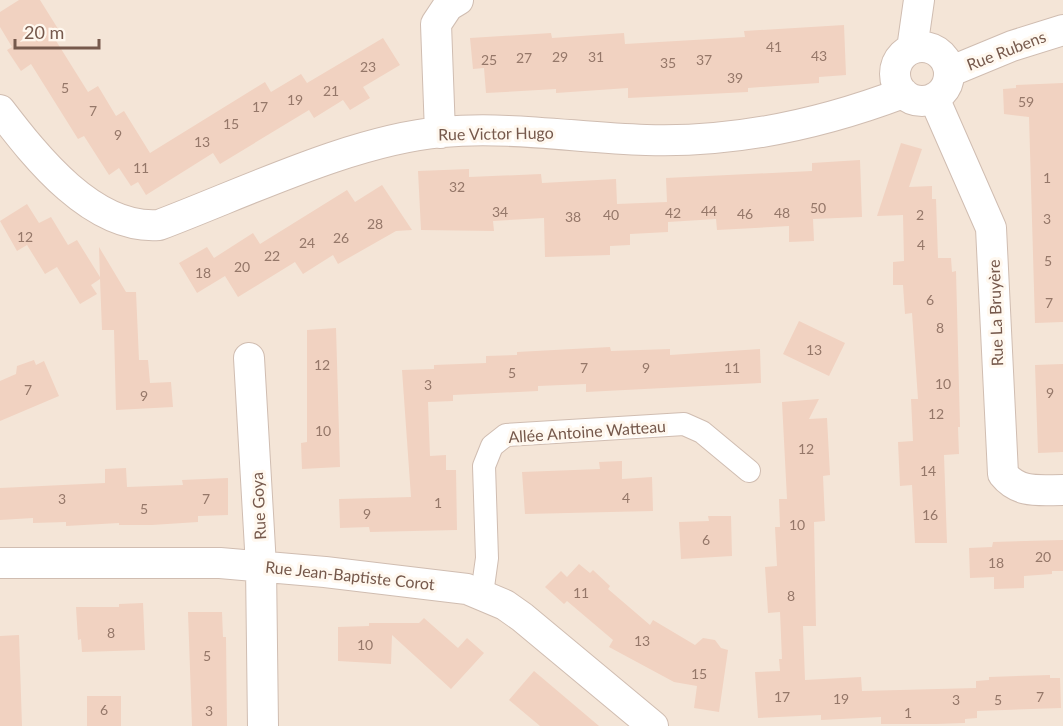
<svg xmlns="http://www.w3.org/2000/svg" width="1063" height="726" font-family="Lato,sans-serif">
<rect width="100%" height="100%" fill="#fcf4e9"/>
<!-- residential -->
<path fill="#f4e5d7" d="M0,0H1063V726H0Z"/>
<!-- building -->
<path fill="#f1d2c1" d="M19,0H40L60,32L53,36L88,92L98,86L116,116L124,111L150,153L265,82L271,92L301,74L307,83L383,38L400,65L363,87L370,98L350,110L343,100L314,118L309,110L220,164L213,153L146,195L138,182L131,186L119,168L109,175L84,136L78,139L31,64L21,71L7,50L12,47L0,27V12Z
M844,25L846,75L819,77V83L748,88V92L628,98V88L556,93V89L486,93L484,68L473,69L470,38L551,33L552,38L624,33L625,44L745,37L744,31Z
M1063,83V322L1035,323L1029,117L1004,114L1003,89L1016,88V85Z
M901,143L922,149L909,187L932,186V199H936L938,258H951L952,272L956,271L960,427H958L959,454L944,455L947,543H915L912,485L900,486L898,442L913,441L911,399H918L912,313L905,314L903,285H893V262L904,261L903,215L877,216Z
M860,160L862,217L813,219L814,241L789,242V226L717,230L716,219L668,222V232L630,234V245L610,246V255L545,257L544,218L493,221L494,231L421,230L418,171L469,169V177L541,174L542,183L616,179L617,204L667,202L666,178L812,171V163Z
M382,185L412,230L396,231L338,264L333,255L303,274L295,262L238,297L225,276L197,293L179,263L207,247L214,258L253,233L260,244L347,190L355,202Z
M27,204L39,223L51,217L68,245L77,240L100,277L99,247L126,292H136L139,360H148L150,383L171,382L173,407L116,410L114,330H102L100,279L91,285L97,294L80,304L57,267L45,274L27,245L17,251L0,221Z
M799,321L845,343L829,376L783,354Z
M336,328L340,467L302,469L301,443L307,442V330Z
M610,347L611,351L670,349V355L760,349L761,383L586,392V384L538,386V391L453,395V401L428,402L430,456L446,455V470H456L457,530L370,532L369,527L340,528L339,499L411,497L402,370L434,369V365L486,363V356L517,355V352Z
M34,360L36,365L44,361L59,396L0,421V381L16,374L17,366Z
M1063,364V452L1038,453L1035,365Z
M819,399L809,419L827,418L830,475L823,476L825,521L814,522L816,626H803L805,680L861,677L862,691L976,688V681L989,680V677L1050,675V678H1060L1061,708L977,711V718L965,719V723L936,724H881V717L821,720V715L758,718L755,672L780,671L779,659H782L780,612L768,613L765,567L777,566L775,527H780L779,499H787L782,402Z
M622,461V479L652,477L653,511L525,514L522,472L600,469L599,462Z
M126,468L127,487L183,485L182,480L228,478V515L198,516V522L152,525H119V523L66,526V522L33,523V518L0,520V488L105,483V469Z
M708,516H731L732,556L681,559L679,522L709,521Z
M1063,540V571H1052V574L1024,576V588L994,589V577L970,578L969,548L992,547L993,542Z
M579,564L590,573L593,570L610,586L608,589L650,625L653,620L695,645L703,638L715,640L721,648L728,650L719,712L694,708L697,686L674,682L609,647L613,640L567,601L564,604L545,587L561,571L567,577Z
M143,603L145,650L82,652L81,639L78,640L76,607H119V604Z
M188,612H222L223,637H226L227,726H192Z
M424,618L458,648L467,638L484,653L451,689L392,635L391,664L338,661V627L369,626V623H419Z
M19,635L22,726H0V636Z
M534,671L599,726H540L509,700Z
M87,696H121V726H87Z"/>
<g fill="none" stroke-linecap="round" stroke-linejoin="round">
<defs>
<path id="pedestrian" d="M482,594L487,558L484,466L492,446L506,435L684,424L702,432L749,471"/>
<path id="minor" d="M895 74a27 27 0 1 1 54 0a27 27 0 1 1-54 0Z
M912,49L919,0
M949,72L1012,46L1063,30
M934,98L991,228L1003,474C1019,494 1039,490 1063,490
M0,110C36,157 93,230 159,225C244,193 352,140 442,132C511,126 578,138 646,140C734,143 821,124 903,93
M440,133L436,24L448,6L458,0
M249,358L261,566L263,726
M0,563H220L325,572L467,589L505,605L522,617L653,726"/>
</defs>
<!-- pedestrian casing -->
<use href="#pedestrian" stroke="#d0bdb1" stroke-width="24"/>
<!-- minor casing -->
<use href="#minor" stroke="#d0bdb1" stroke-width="32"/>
<!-- pedestrian -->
<use href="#pedestrian" stroke="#fff" stroke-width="22"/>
<!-- minor -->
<use href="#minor" stroke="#fff" stroke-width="30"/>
</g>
<g text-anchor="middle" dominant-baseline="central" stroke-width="6" stroke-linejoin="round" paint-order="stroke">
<!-- number labels -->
<g font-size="14" fill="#957769">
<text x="774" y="46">41</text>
<text x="819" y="55">43</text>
<text x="560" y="56">29</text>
<text x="596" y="56">31</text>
<text x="524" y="57">27</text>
<text x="489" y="59">25</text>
<text x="704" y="59">37</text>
<text x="668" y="62">35</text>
<text x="368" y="66">23</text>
<text x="735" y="77">39</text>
<text x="65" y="87">5</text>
<text x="331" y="90">21</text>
<text x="295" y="99">19</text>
<text x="1026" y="101">59</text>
<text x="260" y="106">17</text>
<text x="93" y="110">7</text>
<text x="231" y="123">15</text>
<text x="118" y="134">9</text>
<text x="202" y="141">13</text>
<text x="141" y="167">11</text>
<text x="1047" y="177">1</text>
<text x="457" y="186">32</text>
<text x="818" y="207">50</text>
<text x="709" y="210">44</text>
<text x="500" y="211">34</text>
<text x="673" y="212">42</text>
<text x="782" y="212">48</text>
<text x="745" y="213">46</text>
<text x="611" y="214">40</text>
<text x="920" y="214">2</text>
<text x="573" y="216">38</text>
<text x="1047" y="218">3</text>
<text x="375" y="223">28</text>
<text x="25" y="236">12</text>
<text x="341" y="237">26</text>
<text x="307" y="242">24</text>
<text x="921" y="244">4</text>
<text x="272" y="255">22</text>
<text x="1048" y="260">5</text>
<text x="242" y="266">20</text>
<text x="203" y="272">18</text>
<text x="930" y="299">6</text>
<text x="1049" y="302">7</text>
<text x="940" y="327">8</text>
<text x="814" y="349">13</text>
<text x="322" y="364">12</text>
<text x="584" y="367">7</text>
<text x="646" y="367">9</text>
<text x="732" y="367">11</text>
<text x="512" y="372">5</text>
<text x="943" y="383">10</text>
<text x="428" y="384">3</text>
<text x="28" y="389">7</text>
<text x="1050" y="392">9</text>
<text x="144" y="395">9</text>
<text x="936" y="413">12</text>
<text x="323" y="430">10</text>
<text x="806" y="448">12</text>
<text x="928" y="470">14</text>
<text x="626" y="497">4</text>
<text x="62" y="498">3</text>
<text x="206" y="498">7</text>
<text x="438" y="502">1</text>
<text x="144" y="508">5</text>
<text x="367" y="513">9</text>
<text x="930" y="514">16</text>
<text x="797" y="524">10</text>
<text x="706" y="539">6</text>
<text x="1043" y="556">20</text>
<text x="996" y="562">18</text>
<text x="581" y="592">11</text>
<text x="791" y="595">8</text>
<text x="111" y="632">8</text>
<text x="642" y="640">13</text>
<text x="365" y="644">10</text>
<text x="207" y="655">5</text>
<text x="699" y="673">15</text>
<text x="782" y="696">17</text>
<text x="1040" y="696">7</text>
<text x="841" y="698">19</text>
<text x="956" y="699">3</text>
<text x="998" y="699">5</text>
<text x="104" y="709">6</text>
<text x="209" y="710">3</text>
<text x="908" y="712">1</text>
</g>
<!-- street labels -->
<g font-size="16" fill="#76594c" stroke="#fff8ef">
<text transform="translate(1006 50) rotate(-21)">Rue Rubens</text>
<text transform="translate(496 133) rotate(-1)">Rue Victor Hugo</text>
<text transform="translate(995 313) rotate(-92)">Rue La Bruyère</text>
<text transform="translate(587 431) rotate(-4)">Allée Antoine Watteau</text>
<text transform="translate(258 506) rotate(-93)">Rue Goya</text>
<text transform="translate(350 575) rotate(6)">Rue Jean-Baptiste Corot</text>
</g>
</g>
<!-- scale -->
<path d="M15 39v9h84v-9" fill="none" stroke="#76594c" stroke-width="3"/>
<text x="24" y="39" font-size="18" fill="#76594c" stroke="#fff8ef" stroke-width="4.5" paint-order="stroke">20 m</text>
</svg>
